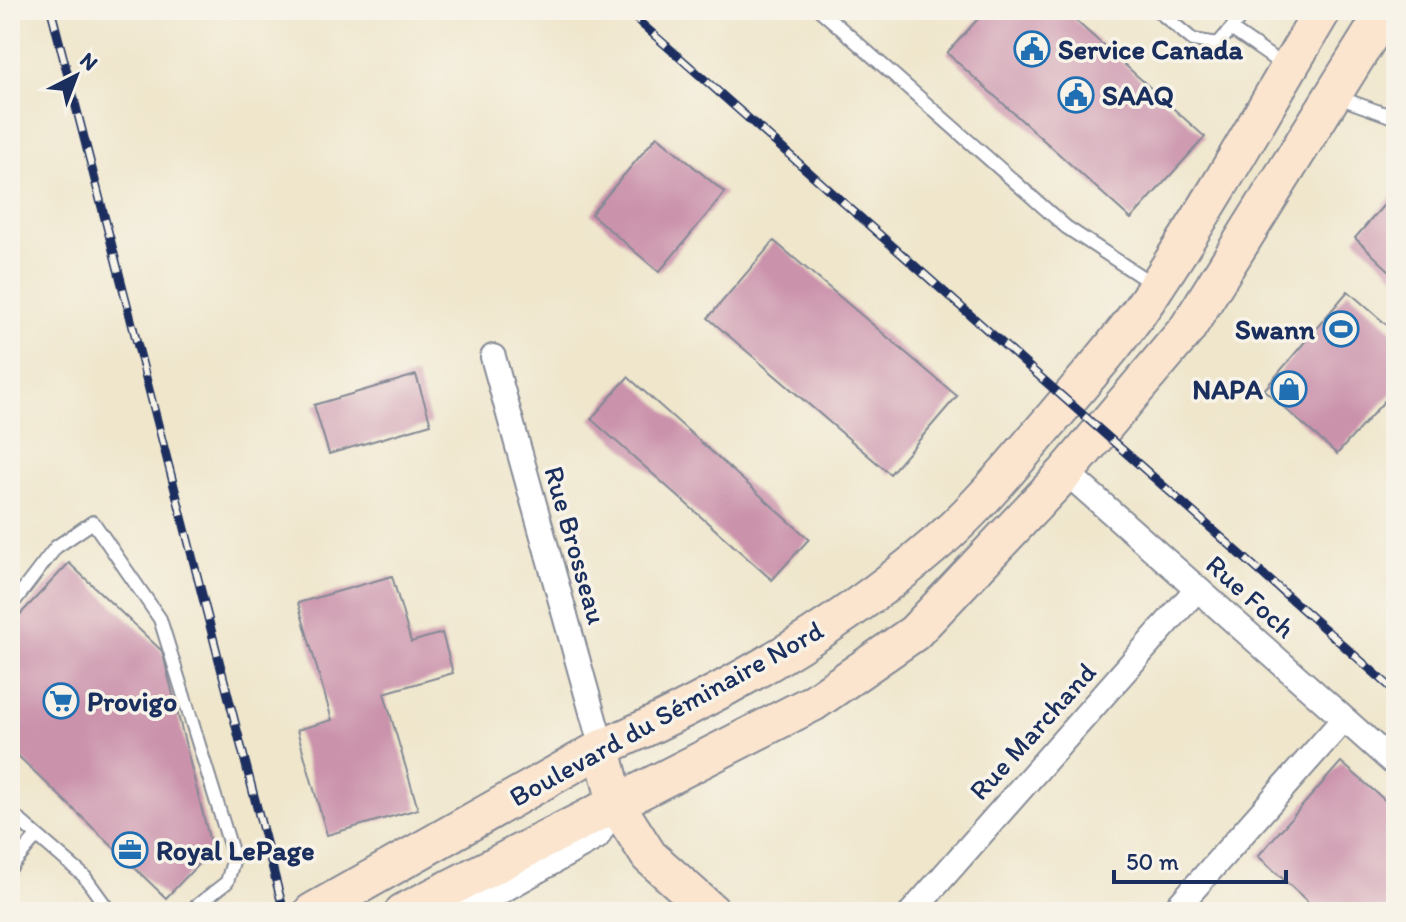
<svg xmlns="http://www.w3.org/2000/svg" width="1406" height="922" font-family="Itim,sans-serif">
<rect width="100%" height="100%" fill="#f7f3e8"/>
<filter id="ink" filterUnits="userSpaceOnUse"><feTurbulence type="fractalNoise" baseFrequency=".0125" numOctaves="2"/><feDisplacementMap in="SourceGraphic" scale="16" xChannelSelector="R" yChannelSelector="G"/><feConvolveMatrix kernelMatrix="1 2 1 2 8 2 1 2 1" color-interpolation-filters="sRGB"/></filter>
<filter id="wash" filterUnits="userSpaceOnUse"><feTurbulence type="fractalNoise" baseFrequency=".006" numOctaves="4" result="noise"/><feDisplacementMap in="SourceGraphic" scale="32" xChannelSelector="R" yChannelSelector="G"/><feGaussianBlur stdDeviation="1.8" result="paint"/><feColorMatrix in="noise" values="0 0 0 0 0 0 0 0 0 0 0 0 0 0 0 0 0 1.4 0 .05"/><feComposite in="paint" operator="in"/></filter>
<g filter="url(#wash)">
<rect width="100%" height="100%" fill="#efe6cc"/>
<g id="blocks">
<!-- building -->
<path fill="#ca92ab" d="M986,10H1064L1205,137L1131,219L947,53Z
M657,136L725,193L659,272L591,214Z
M1396,191V277L1355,238Z
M774,241L957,396L890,474L708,318Z
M1348,291L1396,333V388L1337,454L1264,390Z
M416,375L431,424L329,454L314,405Z
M628,377L809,539L772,580L591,419Z
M69,563L162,651L212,850L166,898L10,748V625Z
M392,576L411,642L442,633L453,673L384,693L418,809L327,835L297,730L332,720L298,603Z
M1341,762L1396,810V912H1319L1258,856Z"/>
</g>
</g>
<g filter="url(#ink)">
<use href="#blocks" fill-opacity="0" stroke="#858a95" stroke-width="2"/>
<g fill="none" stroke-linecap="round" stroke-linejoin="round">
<defs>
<path id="lane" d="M820,10L1066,227L1154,285
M1157,10L1193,40L1218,44L1231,29L1287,68
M1231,29L1246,10
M1335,96L1396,118
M10,607L56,547L93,522L160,619L234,858L227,882L189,912
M10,812L84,876L110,912
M10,868L37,836"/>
<path id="street" d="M493,357L602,748
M1066,472L1396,765
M464,912L597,837L615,805
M912,912L1197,589
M1173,912L1344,719"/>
<path id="secondary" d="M602,748L616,804L649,856L712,912
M312,912L602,748C720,696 839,628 937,543C981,505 1018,458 1056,414C1091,373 1128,331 1157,285C1216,196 1268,102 1323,10
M403,912L813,703L914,633L1066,472L1187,329L1386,10"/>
</defs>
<!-- lane casing -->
<use href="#lane" stroke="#858a95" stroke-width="16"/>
<!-- street casing -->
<use href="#street" stroke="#858a95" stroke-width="28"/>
<!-- secondary casing -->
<use href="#secondary" stroke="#858a95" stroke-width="40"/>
<!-- lane -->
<use href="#lane" stroke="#fff" stroke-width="12"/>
<!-- street -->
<use href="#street" stroke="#fff" stroke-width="24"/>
<!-- secondary -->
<use href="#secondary" stroke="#fbe5cf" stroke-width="36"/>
<defs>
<path id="rail" d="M51,10L284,912
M626,10L1396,692"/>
</defs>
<!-- rail casing -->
<use href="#rail" stroke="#1b2f5e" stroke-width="9"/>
<!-- rail -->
<use href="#rail" stroke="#f7f3e8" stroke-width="6" stroke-dasharray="18" stroke-linecap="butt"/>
</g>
</g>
<!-- icons -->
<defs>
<symbol id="civic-ring" viewBox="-11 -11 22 22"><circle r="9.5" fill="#f7f3e8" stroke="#1f6fb2" stroke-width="1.5"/><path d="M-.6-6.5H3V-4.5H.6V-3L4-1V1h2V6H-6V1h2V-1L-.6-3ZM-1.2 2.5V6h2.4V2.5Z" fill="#1f6fb2"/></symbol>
<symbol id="stadium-ring" viewBox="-11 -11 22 22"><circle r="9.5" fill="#f7f3e8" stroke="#1f6fb2" stroke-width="1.5"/><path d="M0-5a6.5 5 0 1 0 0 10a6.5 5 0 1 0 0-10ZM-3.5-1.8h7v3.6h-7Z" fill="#1f6fb2"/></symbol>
<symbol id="shop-ring" viewBox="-11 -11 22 22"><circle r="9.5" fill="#f7f3e8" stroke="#1f6fb2" stroke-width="1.5"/><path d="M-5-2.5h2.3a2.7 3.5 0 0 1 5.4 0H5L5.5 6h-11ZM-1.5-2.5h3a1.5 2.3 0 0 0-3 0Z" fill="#1f6fb2"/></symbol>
<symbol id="supermarket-ring" viewBox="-11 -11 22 22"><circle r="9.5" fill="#f7f3e8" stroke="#1f6fb2" stroke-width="1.5"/><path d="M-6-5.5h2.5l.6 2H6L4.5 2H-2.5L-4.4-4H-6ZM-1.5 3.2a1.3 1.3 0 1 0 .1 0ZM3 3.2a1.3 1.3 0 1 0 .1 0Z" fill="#1f6fb2"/></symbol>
<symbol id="office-ring" viewBox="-11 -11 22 22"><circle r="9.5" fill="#f7f3e8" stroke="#1f6fb2" stroke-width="1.5"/><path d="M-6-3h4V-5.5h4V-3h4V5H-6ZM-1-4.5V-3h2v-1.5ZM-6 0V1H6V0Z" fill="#1f6fb2"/></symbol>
</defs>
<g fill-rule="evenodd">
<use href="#civic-ring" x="1012" y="29" width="40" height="40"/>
<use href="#civic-ring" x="1056" y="75" width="40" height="40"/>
<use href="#stadium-ring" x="1321" y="309" width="40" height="40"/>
<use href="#shop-ring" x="1269" y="369" width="40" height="40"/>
<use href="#supermarket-ring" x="41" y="681" width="40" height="40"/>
<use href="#office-ring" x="110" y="830" width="40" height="40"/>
</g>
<g text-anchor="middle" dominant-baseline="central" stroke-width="7" stroke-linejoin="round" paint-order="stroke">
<!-- poi labels -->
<g font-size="28" font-weight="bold" fill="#1b2f5e" stroke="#f7f3e8" text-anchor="start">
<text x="1058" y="49">Service Canada</text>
<text x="1102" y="95">SAAQ</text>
<text x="1315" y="329" text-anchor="end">Swann</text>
<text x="1263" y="389" text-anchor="end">NAPA</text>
<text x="87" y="701">Provigo</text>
<text x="156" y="850">Royal LePage</text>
</g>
<!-- street labels -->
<g font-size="28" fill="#1b2f5e" stroke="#f7f3e8">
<text transform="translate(576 545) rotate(74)">Rue Brosseau</text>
<text transform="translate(1251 596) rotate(42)">Rue Foch</text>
<text transform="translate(666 713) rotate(-29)">Boulevard du Séminaire Nord</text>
<text transform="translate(1032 731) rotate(-48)">Rue Marchand</text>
</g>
</g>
<!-- margin -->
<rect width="1406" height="922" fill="none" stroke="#f7f3e8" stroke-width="40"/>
<!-- north arrow -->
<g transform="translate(76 76) rotate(42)" stroke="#f7f3e8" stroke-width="6" paint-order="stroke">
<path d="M0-6L14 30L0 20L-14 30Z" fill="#1b2f5e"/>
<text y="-12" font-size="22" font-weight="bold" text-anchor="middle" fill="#1b2f5e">N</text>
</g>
<!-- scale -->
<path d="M1114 870v12h172v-12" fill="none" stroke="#1b2f5e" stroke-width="4"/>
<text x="1126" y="870" font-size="24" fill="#1b2f5e" stroke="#f7f3e8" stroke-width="6" paint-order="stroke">50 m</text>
</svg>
